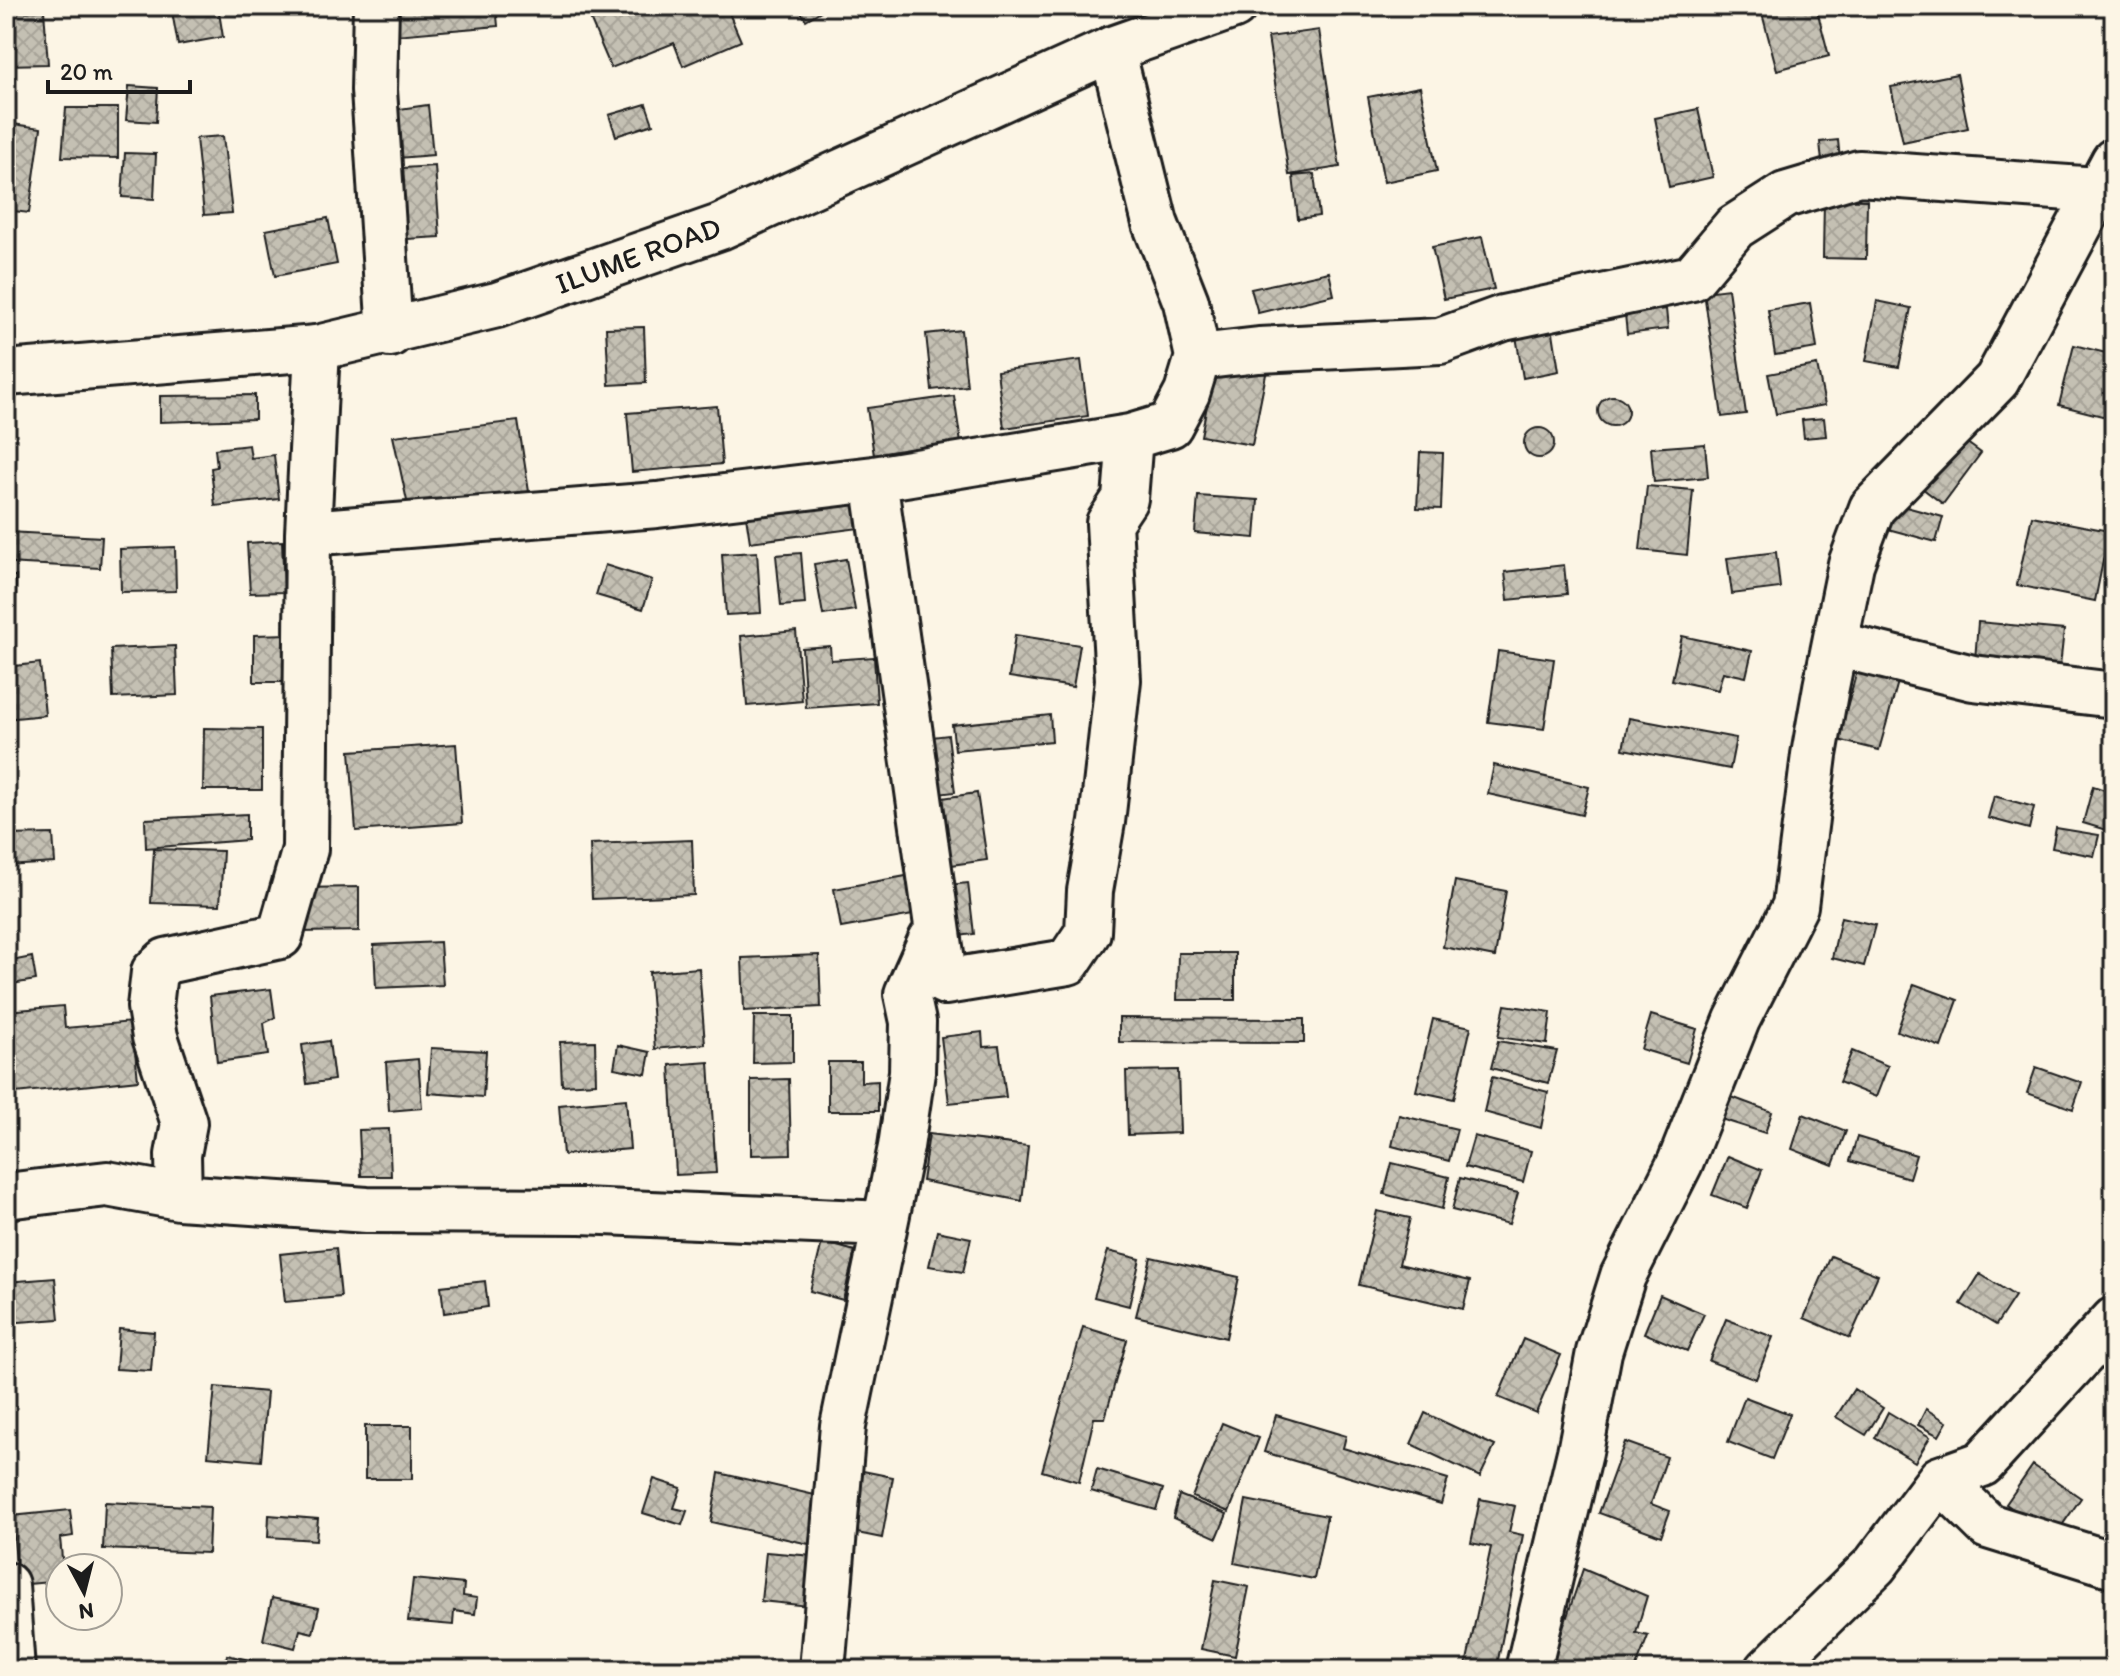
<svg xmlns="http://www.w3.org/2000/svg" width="2120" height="1676" font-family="Itim,sans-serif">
<defs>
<pattern id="building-cross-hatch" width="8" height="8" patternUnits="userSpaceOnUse" patternTransform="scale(2)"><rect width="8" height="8" fill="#c4c0b3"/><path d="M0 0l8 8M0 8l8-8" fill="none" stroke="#a8a499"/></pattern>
</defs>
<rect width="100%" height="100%" fill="#fcf5e5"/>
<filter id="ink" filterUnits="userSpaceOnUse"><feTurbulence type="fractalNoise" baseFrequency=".0125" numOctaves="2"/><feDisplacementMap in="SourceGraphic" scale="16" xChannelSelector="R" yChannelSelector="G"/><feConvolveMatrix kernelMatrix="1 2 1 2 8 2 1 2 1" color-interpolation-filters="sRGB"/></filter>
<g filter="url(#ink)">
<!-- building -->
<path fill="url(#building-cross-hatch)" stroke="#1c1c1c" stroke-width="2" d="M171,6H218L223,37L178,45Z
M394,6H496L498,26L396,35Z
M726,6L741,41L683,66L674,43L611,68L591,21L623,6Z
M797,6H829L806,20Z
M1760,6H1816L1829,56L1777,70Z
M44,10L48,64L6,65V13Z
M1319,30L1340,167L1289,175L1268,37Z
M1957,74L1968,128L1903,142L1891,87Z
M129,86L158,88L156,122L126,120Z
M1420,87L1437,171L1384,182L1368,97Z
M646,104L653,124L616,136L609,115Z
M428,105L433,155L398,158L392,110Z
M66,108H118V158L62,157Z
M1698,109L1713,177L1669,187L1655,118Z
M13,124L41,128L29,213L6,210V169Z
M223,136L232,213L204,215L196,138Z
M1838,140L1840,160L1822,162L1820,142Z
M125,153L156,154L154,199L122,197Z
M435,166L440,237L391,240L386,169Z
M1314,174L1319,216L1298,219L1293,176Z
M1824,199L1867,200L1866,259L1823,258Z
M328,218L337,264L275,276L266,230Z
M1482,237L1494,289L1444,299L1432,247Z
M1329,272L1334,295L1258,313L1251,289Z
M1728,289L1746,414L1722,417L1704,292Z
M1877,301L1911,308L1899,367L1866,361Z
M1810,303L1817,348L1775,355L1768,310Z
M1666,309L1668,329L1627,334L1625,314Z
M1552,326L1559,371L1523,378L1516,336Z
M644,327L646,383L609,385L606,328Z
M961,330L967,386L932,390L926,334Z
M2074,345L2114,355V419L2059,405Z
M1217,354L1268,364L1252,445L1201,436Z
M1081,360L1088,416L1004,428L997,371Z
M1817,365L1825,405L1776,414L1768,374Z
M255,395V419L160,422V396Z
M1598 411a15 15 0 1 1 30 0a15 15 0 1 1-30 0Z
M954,396L962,450L875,462L867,408Z
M717,406L722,464L632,472L627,413Z
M1824,418L1826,436L1804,438L1802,420Z
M518,421L532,511L410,515L393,436Z
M1524 443a15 15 0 1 1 30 0a15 15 0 1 1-30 0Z
M1959,437L1981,453L1943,504L1922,488Z
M1705,444L1708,477L1654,482L1651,448Z
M249,445L251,458L274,455L279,499L215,506L211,468L217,467L215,449Z
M1420,452L1443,453L1441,509L1417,508Z
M1647,486L1693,490L1687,555L1640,550Z
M1198,496L1258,500L1255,538L1195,533Z
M857,502L860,528L750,542L746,516Z
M1895,504L1943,517L1936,542L1888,529Z
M2032,516L2109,531L2095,601L2017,585Z
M7,532L102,537L100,568L6,563Z
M282,541L284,592L250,593L247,543Z
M175,547L176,591L121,592L120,549Z
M757,552L761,613L726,615L722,554Z
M1776,552L1780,588L1732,594L1727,558Z
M801,553L805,604L781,606L776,555Z
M846,559L855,610L823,615L814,564Z
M605,565L652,580L643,609L596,595Z
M1564,565L1567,594L1508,600L1505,572Z
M6,576H16L14,650H6Z
M1978,622L2064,630L2060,667L1975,660Z
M796,631L802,701L747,706L741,636Z
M289,634V682H254V635Z
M1015,635L1080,645L1073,687L1009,677Z
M1682,636L1752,651L1746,677L1723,672L1718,690L1672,680Z
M175,646L177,695L113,698L111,649Z
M830,646L831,660L874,657L877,703L806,708L802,648Z
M1498,651L1554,659L1544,729L1488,722Z
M1860,660L1901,671L1879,750L1838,740Z
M40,663L45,715L6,719V667Z
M1050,715L1052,741L955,750L952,725Z
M1629,718L1736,738L1730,769L1623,749Z
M204,728L262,729V790H203Z
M948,735L955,792L930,795L923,738Z
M456,744L462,823L356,831L350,751Z
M1494,765L1589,787L1582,815L1488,794Z
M2093,786L2114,793L2106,830L2083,823Z
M977,793L987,860L937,867L928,800Z
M1994,796L2034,807L2029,829L1988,818Z
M247,814V840L146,848L145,819Z
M2056,828L2099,835L2094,856L2052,848Z
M53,834L55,863L6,866V835Z
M692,840L694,895L592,899L590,844Z
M154,849L223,851L220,905L151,903Z
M906,876L913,915L841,928L834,889Z
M1455,881L1506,891L1495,957L1443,947Z
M968,883L974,934L944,938L938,886Z
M359,887V931L300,932L299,888Z
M1841,917L1875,925L1864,966L1832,958Z
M440,942L443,985L376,988L374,945Z
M1178,953H1235V1000H1177Z
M819,955L821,1007L744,1011L742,958Z
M32,957L36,980L6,985V962Z
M699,968L705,1044L655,1049L649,972Z
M1914,984L1958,1000L1941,1047L1897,1031Z
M271,989L275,1018L264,1023L268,1055L217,1062L210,996Z
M1505,1005L1551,1012L1547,1044L1498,1037Z
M63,1006L65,1028L132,1022L138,1080L16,1093L7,1011Z
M1651,1015L1697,1029L1687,1063L1641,1049Z
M754,1016H793V1062L753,1063Z
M1119,1018L1304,1019V1043L1119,1042Z
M1433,1019L1471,1027L1454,1099L1416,1091Z
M982,1032L983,1047L999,1046L1006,1097L949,1103L941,1037Z
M329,1041L334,1080L307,1084L302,1045Z
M595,1041L596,1083L562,1085L560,1042Z
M1498,1041L1557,1051L1548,1083L1491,1068Z
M618,1045L650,1052L646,1074L614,1068Z
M431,1048L486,1051L483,1097L428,1093Z
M1852,1051L1888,1066L1876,1097L1839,1082Z
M418,1059L422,1108L389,1111L386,1062Z
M709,1062L716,1173L676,1175L670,1065Z
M828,1062H861V1082L878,1081V1111H828Z
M2036,1067L2082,1083L2073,1109L2027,1093Z
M1178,1070L1180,1133L1128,1135L1126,1071Z
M1492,1077L1548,1092L1541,1128L1484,1112Z
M789,1079L791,1154L751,1155V1080Z
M1729,1096L1772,1112L1765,1133L1721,1119Z
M626,1099L630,1149L563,1155L559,1105Z
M1803,1114L1846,1131L1833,1165L1792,1149Z
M1399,1115L1457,1129L1449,1161L1392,1146Z
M389,1129L391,1176H361L359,1130Z
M929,1134L1028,1146L1022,1201L922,1181Z
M1474,1136L1531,1151L1523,1182L1465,1167Z
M1857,1137L1916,1155L1909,1178L1850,1161Z
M1728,1156L1762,1170L1747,1208L1712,1195Z
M1392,1163L1449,1177L1442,1209L1384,1194Z
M1460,1178L1518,1193L1509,1224L1452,1210Z
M1377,1211L1410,1218L1399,1264L1470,1281L1463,1309L1359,1285Z
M937,1231L971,1238L963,1272L929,1266Z
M822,1242L855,1251L843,1300L810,1291Z
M336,1248L341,1297L285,1302L280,1254Z
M1108,1251L1140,1259L1129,1306L1094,1297Z
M1831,1256L1878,1275L1850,1338L1804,1318Z
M1151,1257L1239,1277L1226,1338L1136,1316Z
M1980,1274L2015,1296L1996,1325L1961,1304Z
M55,1278L59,1319L6,1323V1282Z
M485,1281L488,1307L444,1313L441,1286Z
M1660,1295L1704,1314L1687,1351L1644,1333Z
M1726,1319L1773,1337L1756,1379L1709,1361Z
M1083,1327L1127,1340L1105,1418H1094L1079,1482L1042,1471Z
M119,1329L154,1332L151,1371L116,1369Z
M1523,1339L1561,1355L1536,1413L1498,1397Z
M215,1387L267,1392L261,1461L208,1456Z
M1854,1389L1883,1408L1866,1435L1836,1417Z
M1745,1397L1790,1414L1772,1459L1728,1442Z
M1926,1409L1947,1422L1939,1436L1918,1425Z
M1888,1412L1930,1437L1915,1462L1875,1438Z
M1425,1413L1495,1446L1480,1477L1411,1444Z
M1276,1415L1346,1436L1343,1448L1448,1479L1441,1504L1264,1452Z
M1222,1423L1259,1438L1229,1512L1192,1497Z
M365,1426H412V1479H365Z
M1625,1442L1667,1457L1651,1504L1670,1511L1661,1536L1599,1513Z
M2033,1465L2081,1498L2054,1537L2006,1504Z
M1097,1469L1163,1489L1156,1510L1091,1491Z
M863,1471L893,1477L882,1538L852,1532Z
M719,1473L819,1496L809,1544L711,1522Z
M654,1479L681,1488L674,1508L687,1511L682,1525L643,1513Z
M1179,1495L1227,1514L1217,1538L1173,1518Z
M1480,1499L1515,1506L1509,1532L1523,1535L1496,1670H1465L1491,1547L1471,1543Z
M1246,1500L1327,1516L1314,1579L1234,1563Z
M105,1502L210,1507L208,1553L103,1549Z
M70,1510L73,1536L60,1538L63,1568L60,1581L18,1585L12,1516Z
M269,1515L318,1519L316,1540L268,1537Z
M766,1552L813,1556L809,1606L761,1601Z
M1583,1569L1647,1596L1636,1633L1648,1636L1635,1670H1559L1550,1667Z
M413,1579L464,1584L463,1596L477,1598L475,1614L454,1611L453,1625L408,1621Z
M1215,1580L1249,1587L1235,1656L1201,1649Z
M272,1598L319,1608L313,1633L300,1630L295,1648L263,1640Z
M227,1655L271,1665L270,1670H224Z
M636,1660L676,1670H634Z"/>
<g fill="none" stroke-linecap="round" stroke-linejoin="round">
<defs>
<path id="minor" d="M376,6L374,90L390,334
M1198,357L1259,350L1440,341L1503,318L1692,278L1735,227L1785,195L1859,173L2097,190
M874,479L943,968
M308,533L657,505L874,479L1130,437
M1836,644L1973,678L2114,695
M931,940L945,982L1068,962L1088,932L1090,891L1102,822L1118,680L1109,523L1125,499L1130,437L1170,425L1187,393L1198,357L1186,302L1155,223L1112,49
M6,1196L107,1184L179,1197L367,1210L581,1211L885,1224
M179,1197L178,1155L184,1123L155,1037L150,1007L154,972L166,961L280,936L305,849L308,533L317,348
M1940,1479L1988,1526L2114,1565
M6,1585L12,1670
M822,1670L843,1426L901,1147L912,1072L913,1022L907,994L931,940
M1528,1670L1580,1452L1599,1352L1623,1276L1680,1163L1737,1020L1795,906L1814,755L1826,687L1851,564L1872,508L1997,380L2114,161
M1768,1670L1875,1565L1940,1479L1982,1464L2114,1320"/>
<path id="tertiary" d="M6,373L317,348L497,305L720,227L1112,49L1234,6"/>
</defs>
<!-- minor casing -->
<use href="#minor" stroke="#1c1c1c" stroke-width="50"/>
<!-- tertiary casing -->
<use href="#tertiary" stroke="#1c1c1c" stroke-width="50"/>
<!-- minor -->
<use href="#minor" stroke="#fcf5e5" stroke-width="44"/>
<!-- tertiary -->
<use href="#tertiary" stroke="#fcf5e5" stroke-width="44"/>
</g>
</g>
<g text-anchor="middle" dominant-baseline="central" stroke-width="8" stroke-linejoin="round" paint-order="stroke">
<!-- street labels -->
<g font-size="30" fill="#1c1c1c" stroke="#fcf5e5">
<text transform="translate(638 255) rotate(-20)">ILUME ROAD</text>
</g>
</g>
<!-- margin -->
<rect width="2120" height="1676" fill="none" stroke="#fcf5e5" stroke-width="32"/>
<rect x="16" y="16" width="2088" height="1644" fill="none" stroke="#1c1c1c" stroke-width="3" filter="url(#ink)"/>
<!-- north arrow -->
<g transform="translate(84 1592) rotate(173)"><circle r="38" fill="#fcf5e5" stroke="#a29e95" stroke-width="2"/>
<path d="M0-6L14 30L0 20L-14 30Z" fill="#1c1c1c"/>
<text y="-12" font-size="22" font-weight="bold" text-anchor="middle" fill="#1c1c1c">N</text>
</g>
<!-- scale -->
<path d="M48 80v12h142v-12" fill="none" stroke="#1c1c1c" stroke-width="4"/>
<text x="60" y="80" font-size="24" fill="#1c1c1c" stroke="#fcf5e5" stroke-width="6" paint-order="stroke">20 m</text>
</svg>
